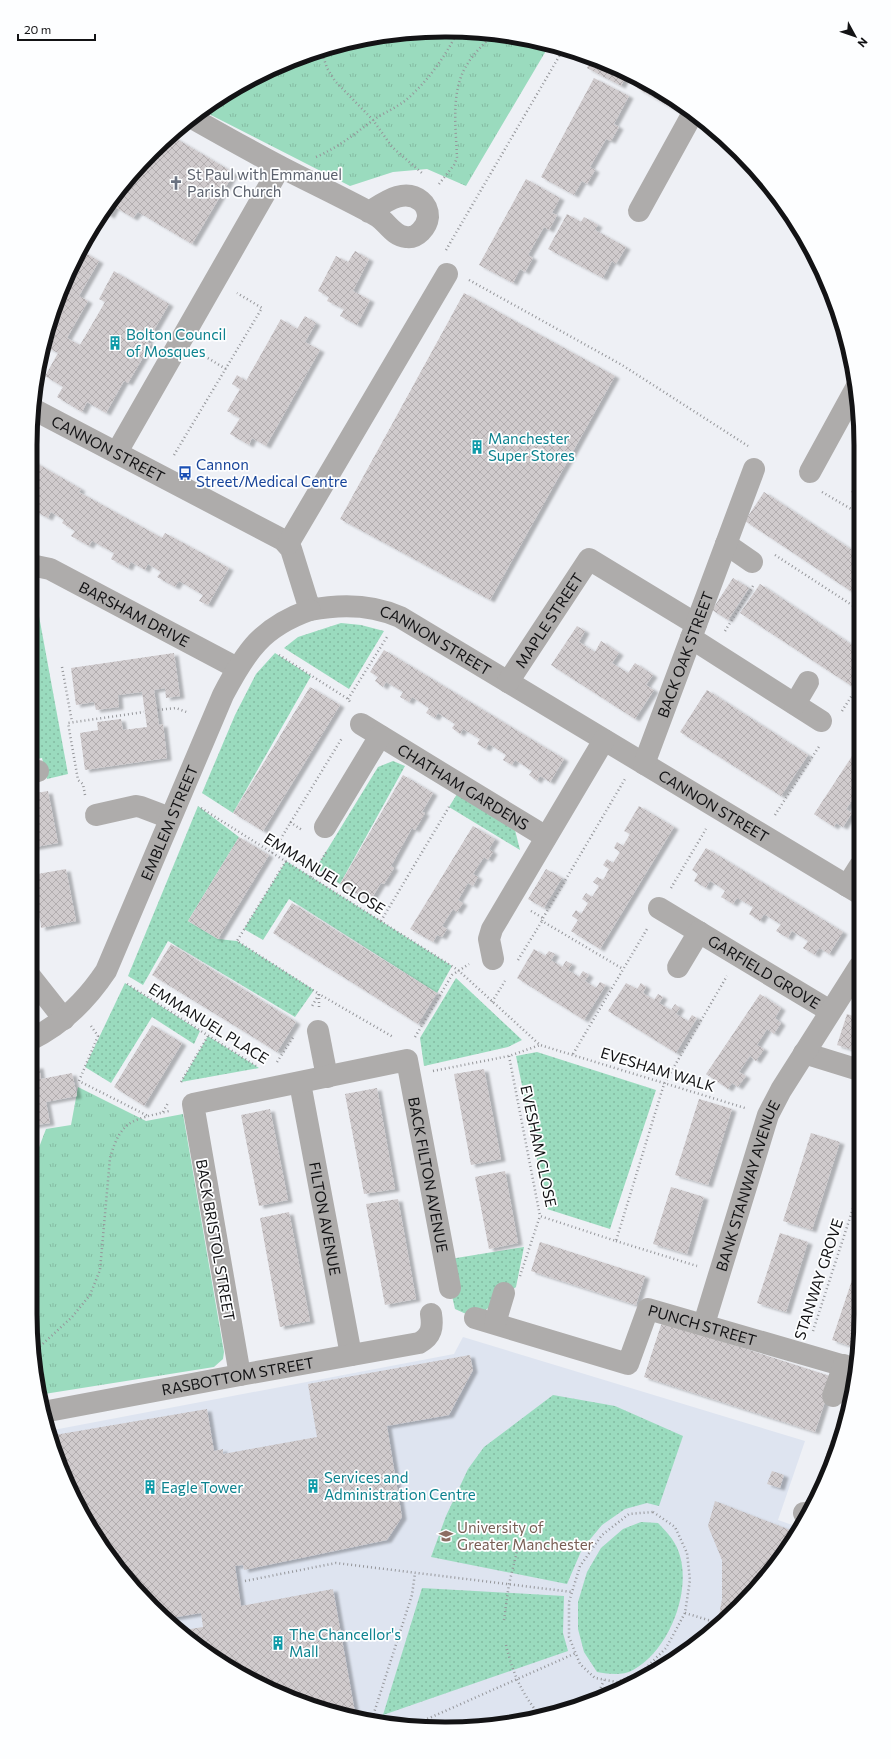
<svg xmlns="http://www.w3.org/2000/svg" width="891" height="1759" font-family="Commissioner,sans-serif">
<defs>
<pattern id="grass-dots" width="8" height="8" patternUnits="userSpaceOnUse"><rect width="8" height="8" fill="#9adbbe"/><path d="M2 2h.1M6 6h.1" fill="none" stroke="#84bba2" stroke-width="1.8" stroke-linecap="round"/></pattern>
<pattern id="park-tufts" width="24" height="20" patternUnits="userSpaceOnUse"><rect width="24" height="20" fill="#9adbbe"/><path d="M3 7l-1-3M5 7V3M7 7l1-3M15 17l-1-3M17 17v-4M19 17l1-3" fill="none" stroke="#84bba2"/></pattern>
<pattern id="building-cross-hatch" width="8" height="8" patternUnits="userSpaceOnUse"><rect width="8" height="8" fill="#d0cbcd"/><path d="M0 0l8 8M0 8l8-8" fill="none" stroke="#b2adaf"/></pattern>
<filter id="shadow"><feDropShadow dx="4.5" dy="2.5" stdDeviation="1" flood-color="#0004"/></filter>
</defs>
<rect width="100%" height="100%" fill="#eef0f5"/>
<!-- built -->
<path fill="#dee4f0" d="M463,1337L805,1441L778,1520L801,1528L791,1545L739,1607L698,1643L629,1686L553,1715L500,1725L419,1728L364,1721L286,1697L215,1659L171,1626L116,1567L86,1521L52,1447L48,1431L454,1354Z"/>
<!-- grass -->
<path fill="url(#grass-dots)" d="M39,616L68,774L47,779L42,758L31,760V630Z
M341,623L361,625L384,631L349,689L284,648L298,637Z
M275,653L311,676L233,813L202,793L235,715L256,674Z
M393,761L405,766L340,884L316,868L378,767Z
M457,794L515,830L520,850L449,807Z
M198,806L239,837L188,921L218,939L237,941L314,990L295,1017L168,941L143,985L128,976Z
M286,861L452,966L437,993L289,899L263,940L244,929Z
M456,978L522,1040L508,1047L424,1066L420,1038Z
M125,983L200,1031L194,1044L152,1017L111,1083L85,1067Z
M208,1036L259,1068L181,1082Z
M537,1052L656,1090L610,1229L547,1209L516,1056Z
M524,1247L516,1287L475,1318L455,1309L444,1260Z
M553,1395L615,1406L683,1436L659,1506L647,1503L625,1509L602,1525L582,1549L567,1584L431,1557L446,1516L468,1469L484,1447Z
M641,1522L658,1523C667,1532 677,1543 680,1556C691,1594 668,1651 633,1670C622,1676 609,1674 597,1672L584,1652L578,1629V1602L587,1572L601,1548L623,1529Z
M422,1588L564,1596L563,1633L568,1651L383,1715Z"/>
<!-- park -->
<path fill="url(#park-tufts)" d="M472,31L550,44L466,186L427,169L393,172L350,186L203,111L238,86L312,52L391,34Z
M78,1087L146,1121L183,1114L224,1352L223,1359L214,1367L38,1395L30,1313V1171L46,1129L71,1125Z"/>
<!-- building -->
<path fill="url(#building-cross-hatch)" filter="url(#shadow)" d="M592,59L628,72L621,86L587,68Z
M594,78L629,96L614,124L619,127L611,141L606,139L590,167L595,170L587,184L582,181L574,195L541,177Z
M641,80L682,106L679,112L637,88Z
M170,135L234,173L192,244L138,212L133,218L115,207L110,216L103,212L116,193L153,153H154Z
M526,179L560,198L552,213L557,215L549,230L544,227L528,255L533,258L525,272L520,269L513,283L479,265Z
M567,214L581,222L584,217L598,225L595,230L626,247L616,264L612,261L603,278L548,249Z
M80,250L99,261L79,296L88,301L67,338L80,345L105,302L99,299L114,271L169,304L147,342L151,344L128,383L124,381L106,413L87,402L82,412L57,397L63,387L45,376L58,353L43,345L44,338L73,262Z
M355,251L369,259L353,291L370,300L357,325L340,316L344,309L327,301L329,297L318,291L336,256L348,262Z
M464,293L615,376L490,600L340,519Z
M305,316L316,323L305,342L320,350L266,446L252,438L249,445L230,434L240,418L227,411L240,389L232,384L237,375L246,381L281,319L297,329Z
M31,460L81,489L79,492L162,538L165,533L229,568L208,605L199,601L203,595L179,581L175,587L157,577L161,572L148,564L145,570L131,562L128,568L111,559L114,553L92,541L89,546L71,536L75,531L62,523L64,520L51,512L48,518L31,509L33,502L31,501Z
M855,472L858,474V480L852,476Z
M858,481V496L851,492Z
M764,492L858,554V596L745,521Z
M733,578L749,588L728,620L712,610Z
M760,584L858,649V679L853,687L740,613Z
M577,626L585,631L579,642L595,652L601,641L619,653L612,663L628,673L635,663L653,675L646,685L654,690L635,719L551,665Z
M384,650L564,759L550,782L540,776L537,781L529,775L532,771L515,760L512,765L503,760L506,755L489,744L486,749L477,744L480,739L463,729L460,734L452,728L455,724L438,713L435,718L426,713L429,708L412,697L409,702L400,697L403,692L386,682L383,687L375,681L378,677L370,672Z
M174,653L180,696L166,698L165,688L154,690L159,725L163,724L167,758L85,770L80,733L98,730L97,722L121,719L123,730L147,727L142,692L118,695L119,707L96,710L94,702L76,705L71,668Z
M310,687L340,705L263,831L233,813Z
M707,690L808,755L781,796L680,732Z
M858,747L859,802L853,799L846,809L852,813L843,827L836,823L834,827L814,814Z
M403,775L433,793L422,812L425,813L415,830L412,828L391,866L394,868L384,884L381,883L370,901L340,884Z
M48,791L58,843L30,848L31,794Z
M639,806L674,827L600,949L571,931L578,920L572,916L576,910L581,914L588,903L582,899L586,893L592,897L599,886L593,882L597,877L603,880L609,869L603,865L607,859L613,863L620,852L614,848L617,842L623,846L630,834L624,831Z
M473,826L495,839L489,849L493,852L488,860L484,857L473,874L478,877L473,886L468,883L458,900L463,903L457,912L453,909L442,926L447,929L442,937L437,935L433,942L410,929Z
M239,837L269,855L218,939L188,921Z
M706,848L843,932L829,954L819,948L815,955L803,948L808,941L792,931L788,938L776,931L781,924L775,921L764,914L760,921L749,914L753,907L737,898L733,904L721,897L725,891L720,887L710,881L706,888L694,881L698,874L692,870Z
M66,869L76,921L41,928L40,918H36L30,889V886L33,885L32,875Z
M546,869L562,878L544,908L528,899Z
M292,903L437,993L418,1024L273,933Z
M171,944L296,1022L277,1052L152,975Z
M534,949L545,956L549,951L555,954L551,960L562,967L566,961L572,964L568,970L579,977L583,971L589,975L585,981L596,988L600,982L606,985L584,1020L517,978Z
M626,983L637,989L641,983L646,987L643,993L654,1000L658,994L663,997L659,1003L671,1010L675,1004L680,1008L676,1014L688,1021L692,1015L697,1018L676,1053L608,1011Z
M760,994L781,1008L775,1018L781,1023L774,1034L767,1029L757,1045L764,1049L756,1061L750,1056L739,1072L746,1076L738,1087L732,1083L728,1089L706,1074Z
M859,998V1052L837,1045L847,1014L853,1016Z
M152,1025L182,1043L144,1106L114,1087Z
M39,1066L41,1079L72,1073L77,1096L46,1102L50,1123L30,1126V1067Z
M484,1069L501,1159L471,1165L454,1074Z
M377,1088L395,1189L364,1194L345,1094Z
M699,1099L732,1109L708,1185L675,1175Z
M270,1109L288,1200L259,1206L241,1115Z
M811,1133L840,1142L812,1230L783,1221Z
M505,1171L518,1243L489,1249L475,1177Z
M671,1187L704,1197L687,1254L653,1244Z
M398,1199L416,1299L385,1305L366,1204Z
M289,1212L310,1321L280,1327L260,1218Z
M780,1233L808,1242L786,1312L757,1303Z
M540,1242L645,1276L636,1305L531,1271Z
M856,1268L860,1269V1340L859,1349L832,1340Z
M662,1322L833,1377L815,1432L644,1377Z
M470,1355L473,1370L449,1415L387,1426L402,1517L387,1540L244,1570L243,1565L235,1566L241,1606L333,1589L356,1718L286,1697L215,1659L178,1631L203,1627L201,1613L165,1619L116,1567L86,1521L52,1447L49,1436L207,1409L214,1451L223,1449V1454L317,1437L308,1384Z
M831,1440L839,1442L818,1497L813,1506L810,1504Z
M772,1471L784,1475L780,1488L767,1484Z
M715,1501L798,1533L791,1545L739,1607L717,1627L722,1599V1560L708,1526Z"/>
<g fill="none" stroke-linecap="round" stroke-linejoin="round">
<!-- path -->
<path stroke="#95969a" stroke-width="2.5" stroke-dasharray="1 3" stroke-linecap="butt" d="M321,50L327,68L335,81L373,120L392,147L422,173
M316,157C339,147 353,135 372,121C383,113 396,108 406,100C428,81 445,57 458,31
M439,184L454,165L457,158C456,127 450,90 468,63C475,52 485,43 493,34
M446,250L564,48
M469,280L622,365L748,446
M201,354L226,369
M174,455L262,308L237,293
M822,492L858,513
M775,555L858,609
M725,631L753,586
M279,655L348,699L350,702
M62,667L72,722
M348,699L387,637
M158,710L176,708L189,713
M842,711L858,686
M85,795L83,784L78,780L68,723L144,712
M201,808L458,970L540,1045L745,1108
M775,815L820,745
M290,822L302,830
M272,853L342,738
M286,861L237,941L319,994L311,1008
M311,877L327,851
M671,888L706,829
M531,911L543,918L542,921L623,969
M543,918L625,779
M381,921L449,807
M518,960L542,921
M127,984L256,1066
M492,1002L505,981
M319,1007V994L393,1037
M91,1026L98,1036L79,1081L148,1116
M415,1037L452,975L469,964
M573,1054L647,929
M509,1056L540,1216L616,1241L664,1084L727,976
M277,1062L294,1036
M433,1071L509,1056L540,1045
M181,1082L208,1036
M163,1112L168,1103
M616,1241L697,1266
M520,1276L540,1216
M813,1331L860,1187
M34,1352L72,1317L90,1295L100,1270L110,1158C121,1119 133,1120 169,1111
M653,1512L675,1527L687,1553L690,1580L685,1613L666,1648L642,1672L617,1682L595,1678L580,1664L569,1637V1602L580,1566L602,1535L629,1514Z
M245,1581L336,1563L572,1592
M685,1613L718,1623
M504,1620L509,1584L518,1547
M506,1645C513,1674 521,1692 540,1716
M596,1699L604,1680
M371,1722L412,1595L415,1573
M409,1727L576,1653"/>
<!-- minor -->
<g stroke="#aeacab" stroke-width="22">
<path d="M192,118C222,135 252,152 283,168C314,184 346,199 377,216C387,222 393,236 406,237C417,239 427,227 428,217C428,211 426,205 421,201C404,187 384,203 369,212"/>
<path d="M639,211L693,113"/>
<path id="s1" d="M33,409L283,540L291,549L310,610C340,604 371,604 400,617L859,893"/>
<path d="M117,452L280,167"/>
<path d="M810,472L856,388"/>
<path d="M288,544L447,274"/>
<path d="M726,544L752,562"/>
<path id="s2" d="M31,565L50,569L237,668"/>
<path d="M691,638L821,721"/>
<path id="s3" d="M508,682L589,559L696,624"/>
<path d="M795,704L808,682"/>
<path id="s4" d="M361,724L546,837"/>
<path id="s5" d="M644,764L754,469"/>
<path d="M31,772L38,771"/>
<path d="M96,815L136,806L141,807L170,818"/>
<path d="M325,827L380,736"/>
<path d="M847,886L859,867"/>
<path id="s6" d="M659,908L830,1011"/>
<path d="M493,959L489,939L492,929L604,740"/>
<path d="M678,967L699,932"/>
<path d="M30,976L64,1019"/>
<path d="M318,1031L327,1077"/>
<path id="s7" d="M30,1040C63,1024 86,1001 106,971L223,695C246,651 262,627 310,610"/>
<path d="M804,1053L859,1070"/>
<path id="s8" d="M300,1083L351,1355"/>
<path id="s9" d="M475,1318L628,1364L648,1309L855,1369"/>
<path d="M495,1323L504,1293"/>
<path id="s10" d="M704,1324L768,1115L781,1090L859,967"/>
<path id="s11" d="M240,1375L193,1104L407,1060L450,1288"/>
<path d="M833,1396L844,1365"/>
<path id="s12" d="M43,1412L240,1375L419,1343C432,1336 433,1327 431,1314"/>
<path d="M804,1513L808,1515"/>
</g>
</g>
<!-- icons -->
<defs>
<symbol id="church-bare" viewBox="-9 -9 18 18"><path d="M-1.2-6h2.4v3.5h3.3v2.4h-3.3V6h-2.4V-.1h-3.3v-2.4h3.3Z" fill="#6b7280" stroke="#fdfeff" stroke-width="2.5" paint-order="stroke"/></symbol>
<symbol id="building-bare" viewBox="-9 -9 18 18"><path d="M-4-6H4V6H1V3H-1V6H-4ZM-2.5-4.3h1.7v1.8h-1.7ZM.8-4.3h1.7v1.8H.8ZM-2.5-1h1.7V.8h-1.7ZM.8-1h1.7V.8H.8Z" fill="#0f9aa8" stroke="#fdfeff" stroke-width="2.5" paint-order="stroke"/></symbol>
<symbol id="bus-bare" viewBox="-9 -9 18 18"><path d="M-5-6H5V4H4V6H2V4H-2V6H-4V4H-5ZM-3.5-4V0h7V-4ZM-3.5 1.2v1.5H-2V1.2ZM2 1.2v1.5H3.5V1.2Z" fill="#1a4fb4" stroke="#fdfeff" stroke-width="2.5" paint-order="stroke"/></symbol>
<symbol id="university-bare" viewBox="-9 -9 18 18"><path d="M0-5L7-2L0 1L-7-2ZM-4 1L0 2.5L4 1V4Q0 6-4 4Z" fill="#8d6e63" stroke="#fdfeff" stroke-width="2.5" paint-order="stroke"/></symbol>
</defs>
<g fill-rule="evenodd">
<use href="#church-bare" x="166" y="173" width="20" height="20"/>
<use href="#building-bare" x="105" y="333" width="20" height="20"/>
<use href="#building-bare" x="467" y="437" width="20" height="20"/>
<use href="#bus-bare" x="175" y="463" width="20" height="20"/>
<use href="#building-bare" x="303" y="1476" width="20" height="20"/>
<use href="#building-bare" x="140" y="1477" width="20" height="20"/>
<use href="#university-bare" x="436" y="1526" width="20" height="20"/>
<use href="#building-bare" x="268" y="1633" width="20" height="20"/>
</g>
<g text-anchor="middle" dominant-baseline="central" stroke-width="3.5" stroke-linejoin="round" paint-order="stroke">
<!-- worship labels -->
<g font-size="15" fill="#5b616d" stroke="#fdfeff" text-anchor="start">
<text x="187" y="174">St Paul with Emmanuel<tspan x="187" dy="17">Parish Church</tspan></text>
</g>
<!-- culture labels -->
<g font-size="15" fill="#0d838f" stroke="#fdfeff" text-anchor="start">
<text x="126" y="334">Bolton Council<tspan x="126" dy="17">of Mosques</tspan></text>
<text x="488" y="438">Manchester<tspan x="488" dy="17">Super Stores</tspan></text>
<text x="324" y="1477">Services and<tspan x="324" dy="17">Administration Centre</tspan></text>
<text x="161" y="1487">Eagle Tower</text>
<text x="289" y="1634">The Chancellor's<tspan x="289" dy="17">Mall</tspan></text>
</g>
<!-- street labels -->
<g font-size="15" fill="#131315" stroke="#fdfeff">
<text stroke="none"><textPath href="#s1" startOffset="85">CANNON STREET</textPath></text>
<text stroke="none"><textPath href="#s2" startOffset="115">BARSHAM DRIVE</textPath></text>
<text stroke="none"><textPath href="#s3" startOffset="74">MAPLE STREET</textPath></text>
<text stroke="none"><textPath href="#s1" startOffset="492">CANNON STREET</textPath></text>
<text stroke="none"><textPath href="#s5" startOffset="117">BACK OAK STREET</textPath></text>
<text stroke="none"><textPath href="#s4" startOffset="120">CHATHAM GARDENS</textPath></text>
<text stroke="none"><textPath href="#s1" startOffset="816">CANNON STREET</textPath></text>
<text stroke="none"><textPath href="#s7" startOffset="265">EMBLEM STREET</textPath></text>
<text transform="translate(325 873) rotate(32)">EMMANUEL CLOSE</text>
<text stroke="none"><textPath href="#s6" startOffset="123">GARFIELD GROVE</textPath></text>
<text transform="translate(209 1023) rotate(32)">EMMANUEL PLACE</text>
<text transform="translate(658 1069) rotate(17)">EVESHAM WALK</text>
<text transform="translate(539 1146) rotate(78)">EVESHAM CLOSE</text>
<text stroke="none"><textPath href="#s11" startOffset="610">BACK FILTON AVENUE</textPath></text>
<text stroke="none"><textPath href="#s10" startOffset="145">BANK STANWAY AVENUE</textPath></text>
<text stroke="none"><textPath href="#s8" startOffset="138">FILTON AVENUE</textPath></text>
<text transform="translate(216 1240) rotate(80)">BACK BRISTOL STREET</text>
<text transform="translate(818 1279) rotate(-72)">STANWAY GROVE</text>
<text stroke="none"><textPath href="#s9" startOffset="275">PUNCH STREET</textPath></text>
<text stroke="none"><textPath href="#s12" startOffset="198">RASBOTTOM STREET</textPath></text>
</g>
<!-- transit labels -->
<g font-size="15" fill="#164399" stroke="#fdfeff" text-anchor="start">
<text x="196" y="464">Cannon<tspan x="196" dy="17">Street/Medical Centre</tspan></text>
</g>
<!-- education labels -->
<g font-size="15" fill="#785e54" stroke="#fdfeff" text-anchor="start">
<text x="457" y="1527">University of<tspan x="457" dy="17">Greater Manchester</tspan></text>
</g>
</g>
<!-- crop -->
<path d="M0 0H891V1759H0ZM445 37H446A408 408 0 0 1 854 445V1314A408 408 0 0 1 446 1722H445A408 408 0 0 1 37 1314V445A408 408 0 0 1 445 37Z" fill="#fdfeff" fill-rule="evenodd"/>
<path fill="none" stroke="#131315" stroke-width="5" d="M445 37H446A408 408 0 0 1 854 445V1314A408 408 0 0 1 446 1722H445A408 408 0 0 1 37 1314V445A408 408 0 0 1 445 37Z"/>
<!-- north arrow -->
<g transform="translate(855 36) rotate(130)" stroke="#fdfeff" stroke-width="3" paint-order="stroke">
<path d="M0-3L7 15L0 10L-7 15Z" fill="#131315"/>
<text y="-6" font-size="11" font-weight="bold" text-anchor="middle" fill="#131315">N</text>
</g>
<!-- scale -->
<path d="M18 34v6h77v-6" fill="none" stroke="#131315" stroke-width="2"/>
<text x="24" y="34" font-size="12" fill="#131315" stroke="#fdfeff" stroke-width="3" paint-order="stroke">20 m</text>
</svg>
